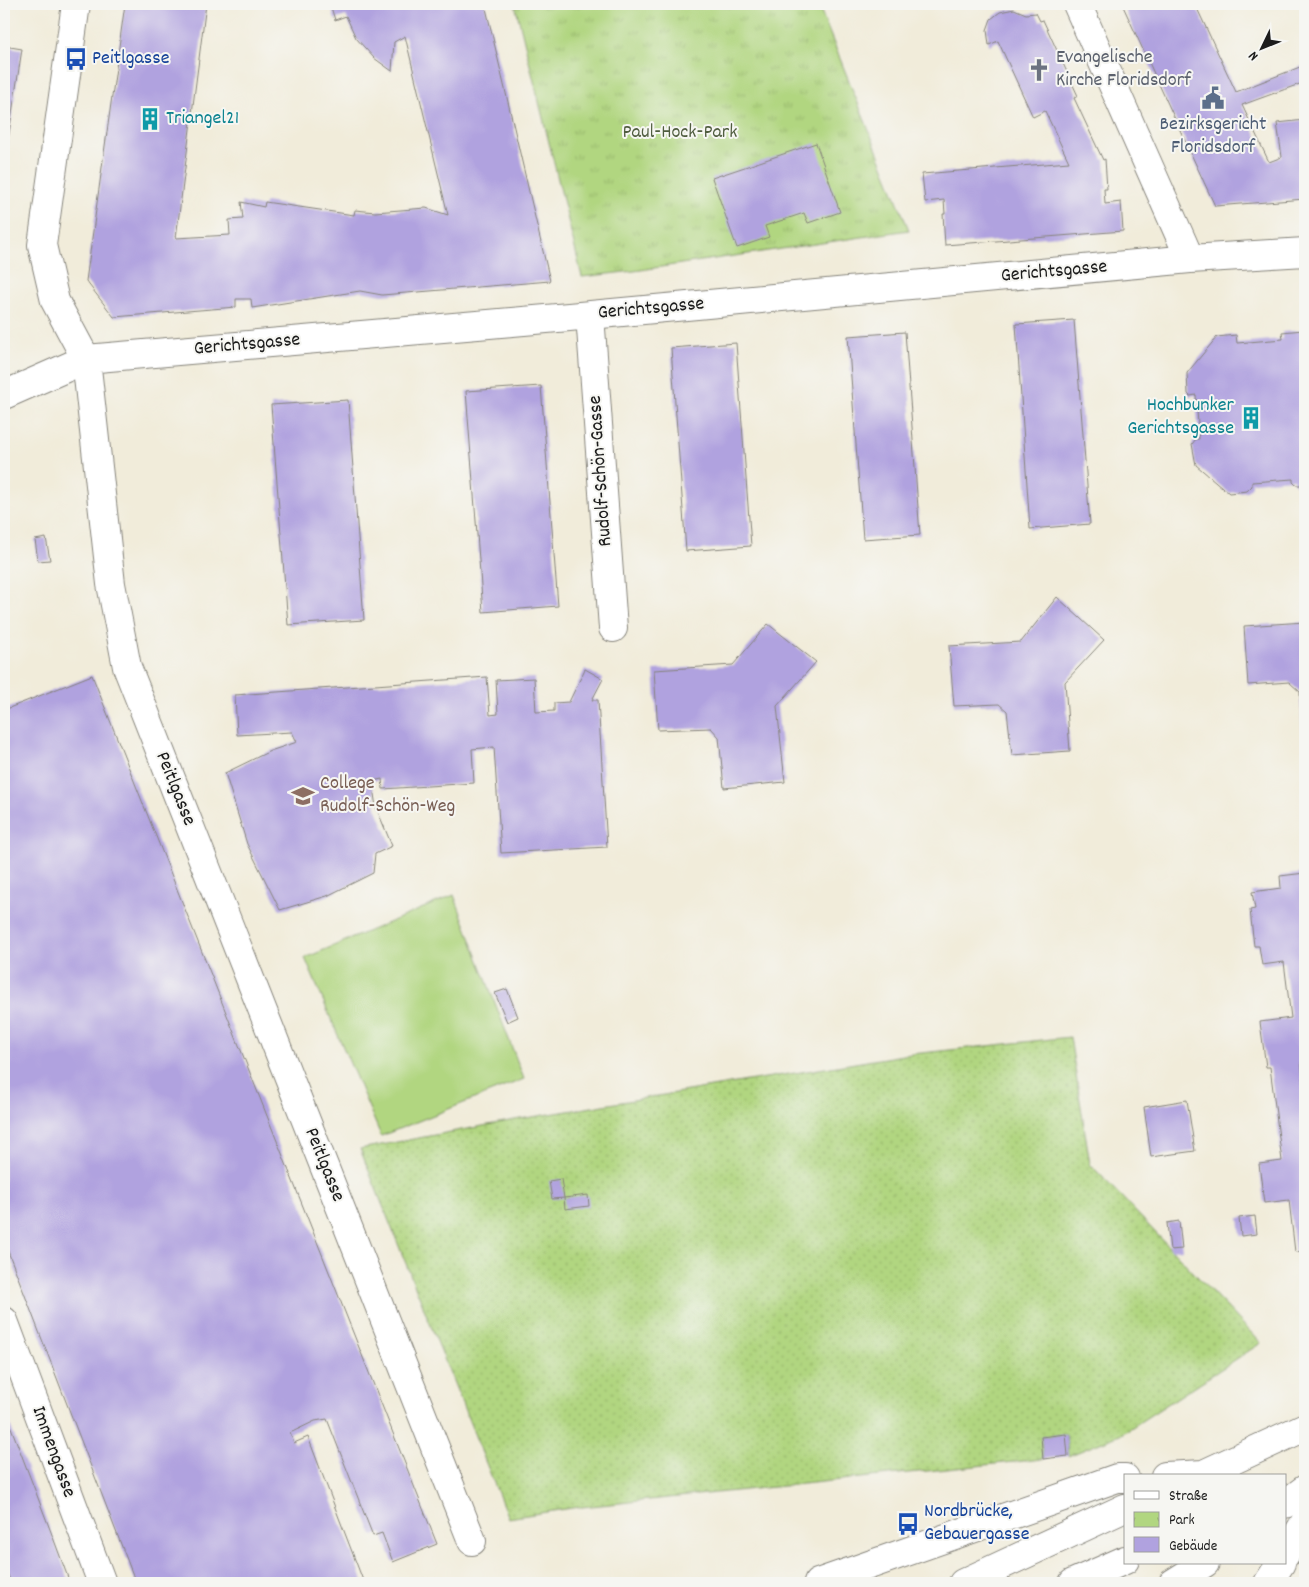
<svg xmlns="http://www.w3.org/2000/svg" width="1309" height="1587" font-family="Dekko,sans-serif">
<defs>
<pattern id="grass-dots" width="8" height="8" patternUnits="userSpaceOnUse" patternTransform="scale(1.25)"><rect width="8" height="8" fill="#b1d680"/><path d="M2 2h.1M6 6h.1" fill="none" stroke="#98b76e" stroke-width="1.8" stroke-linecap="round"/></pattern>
<pattern id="park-tufts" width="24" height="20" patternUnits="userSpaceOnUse" patternTransform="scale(1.25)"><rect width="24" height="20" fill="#b1d680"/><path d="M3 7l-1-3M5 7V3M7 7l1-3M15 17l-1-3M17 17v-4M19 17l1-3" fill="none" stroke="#98b76e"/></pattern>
</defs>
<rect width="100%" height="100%" fill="#f6f6f2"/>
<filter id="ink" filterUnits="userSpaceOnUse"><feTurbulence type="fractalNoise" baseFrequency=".02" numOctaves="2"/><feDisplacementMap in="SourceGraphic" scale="10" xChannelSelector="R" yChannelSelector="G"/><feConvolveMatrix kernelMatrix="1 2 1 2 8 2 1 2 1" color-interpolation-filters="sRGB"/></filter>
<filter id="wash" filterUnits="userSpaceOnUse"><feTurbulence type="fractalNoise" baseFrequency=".0096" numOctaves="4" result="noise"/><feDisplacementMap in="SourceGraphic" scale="20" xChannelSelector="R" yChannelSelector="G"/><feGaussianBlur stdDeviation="1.12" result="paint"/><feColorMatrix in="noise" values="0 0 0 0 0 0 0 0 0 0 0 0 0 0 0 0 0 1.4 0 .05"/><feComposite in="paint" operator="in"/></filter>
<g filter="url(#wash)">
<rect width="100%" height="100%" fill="#f1ecda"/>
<!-- grass -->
<path fill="url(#grass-dots)" stroke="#66794e" d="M1070,1037L1090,1164L1261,1343L1120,1435L1068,1456L1066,1434L1041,1437L1043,1459L572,1508L508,1518L360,1149L520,1119L903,1055Z"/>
<!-- park -->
<path fill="url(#park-tufts)" stroke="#66794e" d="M515,4H818L909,230L634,271L582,277Z"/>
<!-- garden -->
<path fill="#b1d680" stroke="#66794e" d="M454,895L524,1079L381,1136L305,958Z"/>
<g id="blocks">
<!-- building -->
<path fill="#b0a2df" d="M125,4H206L176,238L230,235L229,220L243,219L241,202L264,207L265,202L354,215L355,210L375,212L426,208L448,215L405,36L394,42L392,71L374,58L356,38L346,16L335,20L330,4H485L550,281L382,295L360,291L252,308L251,299H236V307L114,317L86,281Z
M1122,4H1195L1236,92L1305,65V82L1242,105L1269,162L1282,157L1277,123L1305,120V199L1215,206Z
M1014,9L1026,14L1036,13L1040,21L1043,20L1078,96L1074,98L1103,160L1105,159L1107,189H1104L1105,204L1121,202L1123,231L945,245L943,214H945L944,200L925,202L922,174L1069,162L1045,111L1033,117L998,41L989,45L987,30L991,19L1000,12Z
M4,46L22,49L5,159H4Z
M816,143L840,212L808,223L804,213L765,226L769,237L737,248L712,178Z
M1074,320L1090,524L1030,529L1016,324Z
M1303,330L1305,332V485H1296L1293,482V479L1252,482V486L1247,491L1229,493L1196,465L1192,444L1196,439H1199L1196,395L1190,396L1188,394L1187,373L1217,337L1236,335L1237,343L1283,339L1282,332Z
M905,332L920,535L863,539L848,336Z
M736,343L751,546L686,551L671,348Z
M541,386L558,606L483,612L466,391Z
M348,400L364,620L288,625L271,405Z
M46,538L50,560L38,561L35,540Z
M1057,597L1104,640L1065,682L1070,751L1012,755L1007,711L999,704L954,706L949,646L1021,642Z
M1305,622V733H1302L1300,692L1289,682L1248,685L1244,626Z
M768,624L816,662L777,706L785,782L724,788L719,737L711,728L658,730L654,670L733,665Z
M585,669L603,679L592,700H598L607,847L501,853L494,747L472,749L474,783L383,789L382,779L372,781L376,807L392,846L375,854L373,873L327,896L280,910L247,844L225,773L270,751L297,742L292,732L237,735L235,695L487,677L490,715L498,714L496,680L534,678L536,712L554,711V703L569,702Z
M92,675L437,1544L393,1562L382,1533L373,1536L327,1419L315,1421L290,1433L294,1443L308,1437L364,1583H136L4,1241V710Z
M1305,873V1061L1301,1062L1305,1094V1251L1295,1252L1289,1200L1264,1203L1259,1164L1282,1161L1270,1067H1266L1260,1022L1291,1018L1284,962L1262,965L1259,946H1254L1250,910L1255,909L1252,892L1281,888L1280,876Z
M507,989L518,1017L507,1022L495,993Z
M1187,1100L1195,1151L1151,1157L1144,1107Z
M561,1179L564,1198L588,1195L589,1206L565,1209L564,1198L552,1199L549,1181Z
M1255,1216L1257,1234L1241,1236L1239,1218Z
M1179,1221L1182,1249L1170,1250L1167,1223Z
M4,1409L51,1532L70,1583H11L4,1565Z
M1066,1434L1068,1456L1043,1459L1041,1437Z"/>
</g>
</g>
<g filter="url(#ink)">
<use href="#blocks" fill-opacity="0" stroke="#86847b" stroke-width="1"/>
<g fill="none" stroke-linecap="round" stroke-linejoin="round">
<defs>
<path id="minor" d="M76,4L42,245L55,301L86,359L111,584L127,667L472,1541
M1077,4L1190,259
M590,315L613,628
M4,395L86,359L569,317L1190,259L1305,252
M4,1321L102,1583"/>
<path id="major" d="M1285,1555L1305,1522
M1268,1583L1281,1563"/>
<path id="highway" d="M1165,1476L1204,1474
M1199,1476L1305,1427
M1285,1504L1305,1489
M818,1583L1117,1478H1125
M963,1583L1125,1508
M1073,1583L1125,1560
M1173,1583L1205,1563"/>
</defs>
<!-- minor casing -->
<use href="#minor" stroke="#86847b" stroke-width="30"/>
<!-- major casing -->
<use href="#major" stroke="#86847b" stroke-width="30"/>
<!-- highway casing -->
<use href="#highway" stroke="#86847b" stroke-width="30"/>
<!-- minor -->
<use href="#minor" stroke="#fff" stroke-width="28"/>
<!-- major -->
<use href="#major" stroke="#fff" stroke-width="28"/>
<!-- highway -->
<use href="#highway" stroke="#fff" stroke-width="28"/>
<!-- tram -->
<path stroke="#1c1c1c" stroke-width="1" d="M1299,1583L1305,1572"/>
</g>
</g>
<!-- icons -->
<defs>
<symbol id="bus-bare" viewBox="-9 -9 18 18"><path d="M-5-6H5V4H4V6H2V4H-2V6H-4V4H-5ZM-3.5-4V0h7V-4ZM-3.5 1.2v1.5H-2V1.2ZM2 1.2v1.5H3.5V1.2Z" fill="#1a4fb4" stroke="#f6f6f2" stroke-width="2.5" paint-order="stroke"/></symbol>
<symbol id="church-bare" viewBox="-9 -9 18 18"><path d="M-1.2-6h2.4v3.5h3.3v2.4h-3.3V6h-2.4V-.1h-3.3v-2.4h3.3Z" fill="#6b7280" stroke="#f6f6f2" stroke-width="2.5" paint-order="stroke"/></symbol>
<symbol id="civic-bare" viewBox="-9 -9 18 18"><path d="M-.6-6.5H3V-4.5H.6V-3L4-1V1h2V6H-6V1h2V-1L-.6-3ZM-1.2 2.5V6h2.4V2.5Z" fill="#5c6f8a" stroke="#f6f6f2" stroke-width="2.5" paint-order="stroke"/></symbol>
<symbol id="building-bare" viewBox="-9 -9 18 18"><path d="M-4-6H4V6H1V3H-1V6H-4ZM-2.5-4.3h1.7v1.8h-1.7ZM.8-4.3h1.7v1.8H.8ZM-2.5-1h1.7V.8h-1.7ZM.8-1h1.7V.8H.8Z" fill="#0f9aa8" stroke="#f6f6f2" stroke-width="2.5" paint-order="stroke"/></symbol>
<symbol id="school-bare" viewBox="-9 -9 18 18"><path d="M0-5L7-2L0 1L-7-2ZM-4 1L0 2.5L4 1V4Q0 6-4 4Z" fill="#8d6e63" stroke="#f6f6f2" stroke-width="2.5" paint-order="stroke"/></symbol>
</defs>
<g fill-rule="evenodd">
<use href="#bus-bare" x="60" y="43" width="32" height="32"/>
<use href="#church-bare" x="1023" y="54" width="32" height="32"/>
<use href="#civic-bare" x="1197" y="82" width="32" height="32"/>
<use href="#building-bare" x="134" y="103" width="32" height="32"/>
<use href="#building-bare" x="1235" y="402" width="32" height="32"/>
<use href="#school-bare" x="287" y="780" width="32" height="32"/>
<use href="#bus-bare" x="892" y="1508" width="32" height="32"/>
</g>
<g text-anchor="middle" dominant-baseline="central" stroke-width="4" stroke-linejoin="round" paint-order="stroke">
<!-- worship labels -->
<g font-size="20" fill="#5b616d" stroke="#f6f6f2" text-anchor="start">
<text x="1056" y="58">Evangelische<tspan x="1056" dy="23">Kirche Floridsdorf</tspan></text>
</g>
<!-- transit labels -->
<g font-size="20" fill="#164399" stroke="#f6f6f2" text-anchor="start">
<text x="92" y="59">Peitlgasse</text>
<text x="924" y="1512">Nordbrücke,<tspan x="924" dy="23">Gebauergasse</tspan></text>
</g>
<!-- culture labels -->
<g font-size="20" fill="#0d838f" stroke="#f6f6f2" text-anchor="start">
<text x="166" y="119">Triangel21</text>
<text x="1234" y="406" text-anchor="end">Hochbunker<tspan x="1234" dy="23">Gerichtsgasse</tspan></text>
</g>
<!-- service labels -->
<g font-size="20" fill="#4e5e75" stroke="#f6f6f2">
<text x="1213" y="125">Bezirksgericht<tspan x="1213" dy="23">Floridsdorf</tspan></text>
</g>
<!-- park labels -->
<g font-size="20" fill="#505d3f" stroke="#f6f6f2">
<text x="680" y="133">Paul-Hock-Park</text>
</g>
<!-- street labels -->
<g font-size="20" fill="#1c1c1c" stroke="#f6f6f2">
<text transform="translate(1054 272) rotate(-5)">Gerichtsgasse</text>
<text transform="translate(651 309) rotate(-5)">Gerichtsgasse</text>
<text transform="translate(247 345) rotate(-5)">Gerichtsgasse</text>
<text transform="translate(601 471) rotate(-94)">Rudolf-Schön-Gasse</text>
<text transform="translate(175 789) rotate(68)">Peitlgasse</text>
<text transform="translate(324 1165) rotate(68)">Peitlgasse</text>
<text transform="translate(53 1452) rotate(70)">Immengasse</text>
</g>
<!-- education labels -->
<g font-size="20" fill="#785e54" stroke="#f6f6f2" text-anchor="start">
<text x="320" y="784">College<tspan x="320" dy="23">Rudolf-Schön-Weg</tspan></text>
</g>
</g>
<!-- margin -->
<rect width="1309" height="1587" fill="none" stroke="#f6f6f2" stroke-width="20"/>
<!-- legend -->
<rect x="1124" y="1474" width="162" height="90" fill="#f6f6f2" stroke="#9f9f9c"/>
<rect x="1134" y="1491" width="25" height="8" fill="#ffffff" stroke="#9f9f9c"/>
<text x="1169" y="1500" font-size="15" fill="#1c1c1c">Straße</text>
<rect x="1134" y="1512" width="25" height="15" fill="url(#park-tufts)" stroke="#9f9f9c"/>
<text x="1169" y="1524" font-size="15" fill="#1c1c1c">Park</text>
<rect x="1134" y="1537" width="25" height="15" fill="#b0a2df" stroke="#9f9f9c"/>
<text x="1169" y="1550" font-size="15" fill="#1c1c1c">Gebäude</text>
<!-- north arrow -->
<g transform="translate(1262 48) rotate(227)" stroke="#f6f6f2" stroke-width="4" paint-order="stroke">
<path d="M0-4L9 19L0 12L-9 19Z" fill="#1c1c1c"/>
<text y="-8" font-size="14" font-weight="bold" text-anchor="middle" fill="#1c1c1c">N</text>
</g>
</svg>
